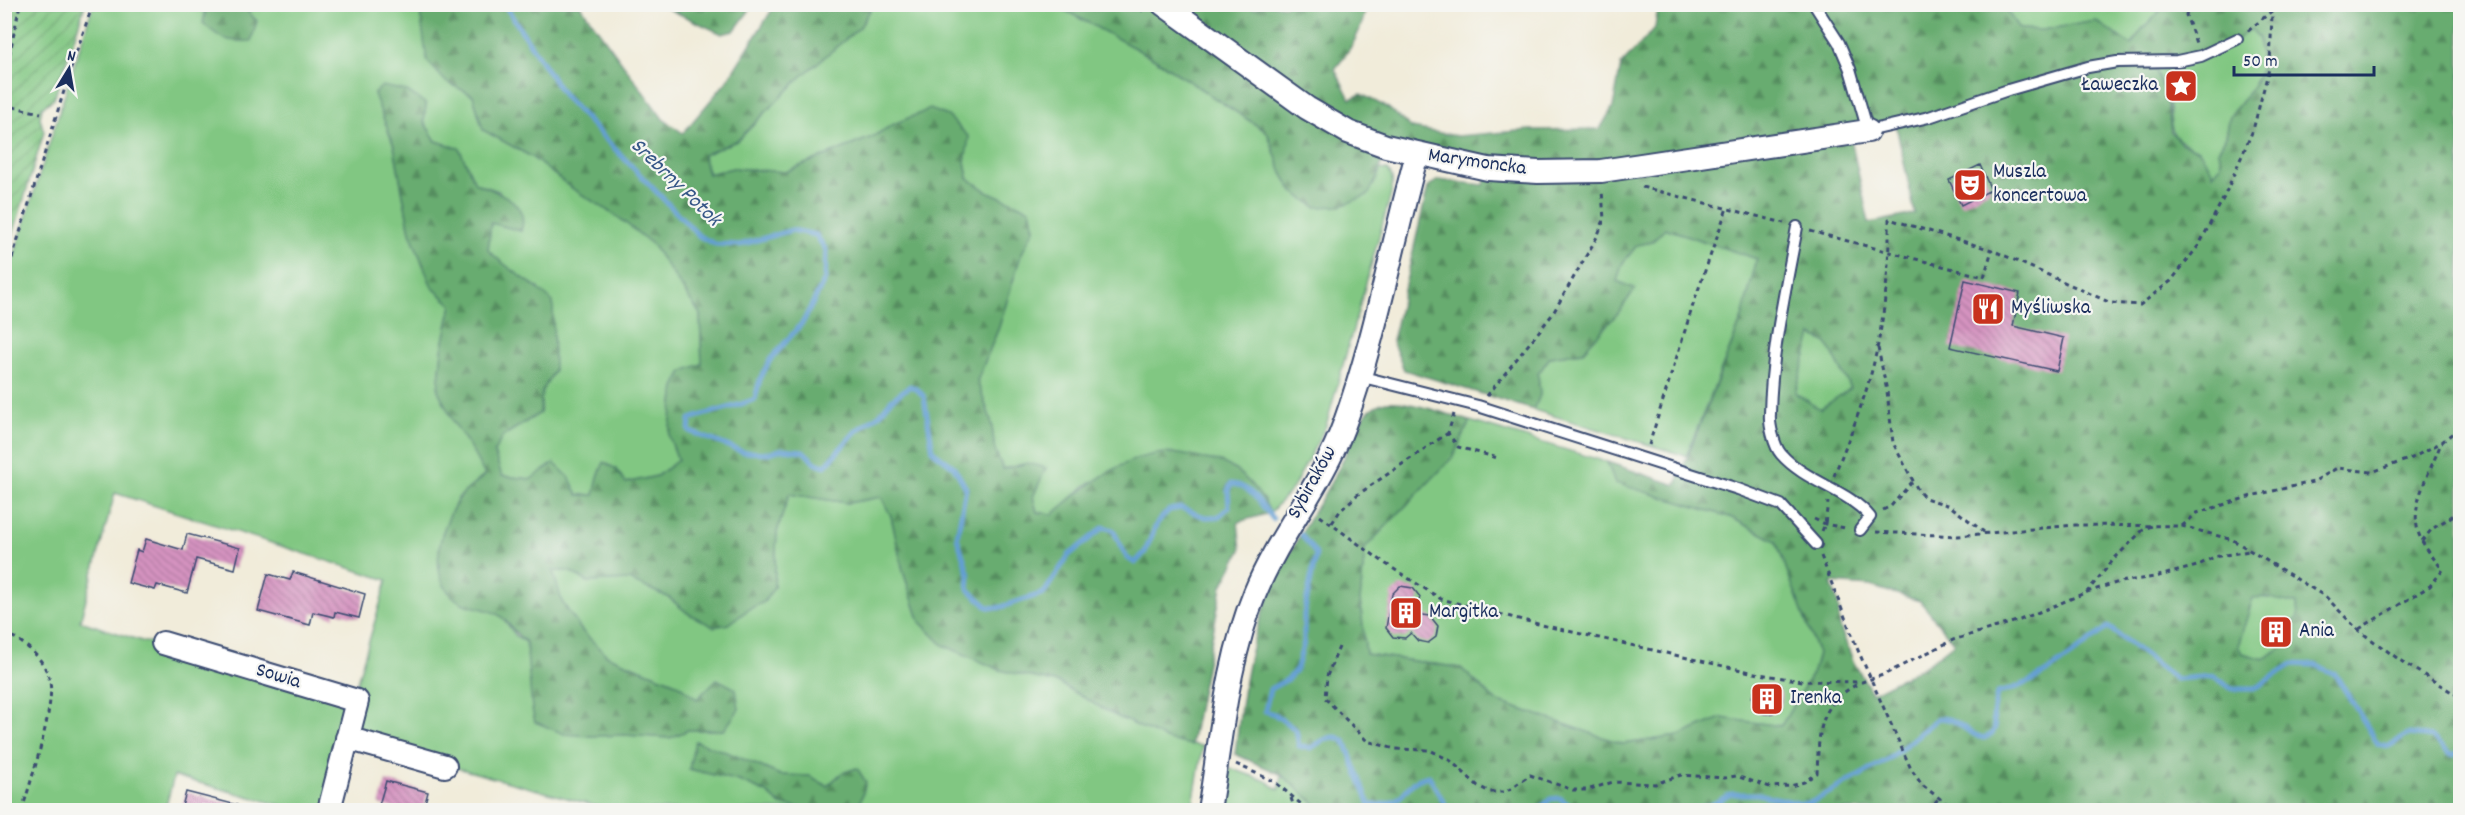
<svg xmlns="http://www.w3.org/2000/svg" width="2465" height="815" font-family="Dekko,sans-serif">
<defs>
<pattern id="forest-firs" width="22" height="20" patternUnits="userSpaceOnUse" patternTransform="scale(1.5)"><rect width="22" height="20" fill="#68ac70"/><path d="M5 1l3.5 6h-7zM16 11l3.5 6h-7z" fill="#558c5f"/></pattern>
<pattern id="garden-furrows" width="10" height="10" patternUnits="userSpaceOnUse" patternTransform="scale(1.5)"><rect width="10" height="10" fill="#81c782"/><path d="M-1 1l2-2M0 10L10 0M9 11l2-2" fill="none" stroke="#69a26e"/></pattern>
<pattern id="building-back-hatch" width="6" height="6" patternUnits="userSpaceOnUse" patternTransform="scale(1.5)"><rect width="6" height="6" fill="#d593c0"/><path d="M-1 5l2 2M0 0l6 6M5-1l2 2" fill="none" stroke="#ac789f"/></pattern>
</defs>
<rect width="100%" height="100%" fill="#f6f6f2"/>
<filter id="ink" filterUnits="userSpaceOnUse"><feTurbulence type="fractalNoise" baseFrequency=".0167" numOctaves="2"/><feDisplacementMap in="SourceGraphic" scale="12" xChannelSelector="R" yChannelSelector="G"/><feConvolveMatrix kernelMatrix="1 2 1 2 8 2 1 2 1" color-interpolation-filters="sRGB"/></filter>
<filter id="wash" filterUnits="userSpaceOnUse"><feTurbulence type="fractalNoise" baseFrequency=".008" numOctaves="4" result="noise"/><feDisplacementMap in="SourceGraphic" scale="24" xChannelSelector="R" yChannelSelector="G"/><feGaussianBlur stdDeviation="1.35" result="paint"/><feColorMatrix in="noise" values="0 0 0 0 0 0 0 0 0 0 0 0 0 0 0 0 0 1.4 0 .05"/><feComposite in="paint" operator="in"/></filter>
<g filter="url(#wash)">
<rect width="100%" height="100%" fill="#f1ecda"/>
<!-- grass -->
<path fill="#81c782" stroke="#4e7b70" stroke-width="1.5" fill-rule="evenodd" d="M1055,4L1155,59L1267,132L1282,173L1293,192L1377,178L1380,169L1388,170C1394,178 1393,185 1391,194L1326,426L1293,488L1270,513L1264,500L1239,475L1156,455L1125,465L1086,485L1053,515L1037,512L1033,497L1039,483L1028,463L1003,469L995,450L991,420L977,381L999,327L1021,255L1034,228L1029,209L986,191L968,178L965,162L896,123L872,137L785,172L733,168L709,174L703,155L738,140L802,76L860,27L873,5Z
M2162,4L2163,8L2143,28L2131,45L2096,21L2043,30L2019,29L2003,5Z
M93,5H207L203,12L249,11L241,5H419L446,82L473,95L483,130L530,156L573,189L618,217L652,244L700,314L702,364L683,371L675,387L669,436L678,460L657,476L625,483L616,469L598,477L595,495H578L569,477L532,479L501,476L494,452L503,436L540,413L542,391L554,371L539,288L507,269L488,250L491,222L521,231L499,191L475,183L459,148L436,141L424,122L426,104L407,91L374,93L394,146L410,232L432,287L452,305L442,350L438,390L454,423L468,443L485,475L458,498L442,534L461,602L500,614L516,636L526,642L529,665L589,736L625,735L670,738L688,730H724L697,699L676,683L608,656L582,631L562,602L552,571H569L588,582L629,580L668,597L689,614L729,624L749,609L764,602L774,587L777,532L789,494L848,503L882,497L891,516L903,571L920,622L1000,670L1059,683L1112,714L1168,740L1203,746L1192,810H858L861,804L842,773L827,786L810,776L780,775L729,753L689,769L739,781L767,793L781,805L813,810H610L348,738L329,810H298L174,776L165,810H5V284ZM115,493L387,580L354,692L163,643L145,642L80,621Z
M2251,29L2259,38L2261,70L2252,88L2230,116L2226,136L2219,149L2221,165L2213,175L2199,150C2160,135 2176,126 2166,94C2162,83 2157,73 2153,63L2237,39Z
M1664,228L1757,259L1742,318L1686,456L1534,410L1540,395L1538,374L1550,357L1582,352L1635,289L1617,281L1622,264L1637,245L1652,242Z
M1811,335L1827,343L1851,389L1820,409L1795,393Z
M1470,421L1607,462L1616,483L1730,517L1776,541L1818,654L1813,672L1781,726L1721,718L1679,736L1623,744L1496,701L1461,668L1366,654L1360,600L1365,548L1453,457Z
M2253,597L2281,599L2297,604L2298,618L2289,624L2284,646L2264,659L2242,653L2238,646Z
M1230,768L1266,781L1279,790L1282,775L1322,810H1224Z"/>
<!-- forest -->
<path fill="url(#forest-firs)" stroke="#426e67" stroke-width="1.5" fill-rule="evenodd" d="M207,4L241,5L257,21L251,41C227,42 221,40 203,23Z
M1248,4L1254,9L1263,4L1285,6L1288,4L1366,5C1363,30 1351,49 1335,69L1350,99L1361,94L1388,108L1412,128L1457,136L1530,130L1600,129L1613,107L1621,65L1655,28L1657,14L1662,5H2003L2019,29L2043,30L2096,21L2131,45L2143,28L2163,8L2162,5H2460V810H1322L1282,775L1235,754C1241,706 1246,656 1263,611C1282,559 1314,514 1340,466C1351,445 1357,411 1382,403C1399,397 1451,415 1470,421L1453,457L1365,548L1360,600L1366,654L1461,668L1496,701L1623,744L1679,736L1721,718L1781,726L1813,672L1818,654L1776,541L1730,517L1615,483L1607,462L1676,485L1742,318L1757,259L1665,228L1652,242L1637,245L1622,264L1617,281L1635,289L1619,312L1582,352L1550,357L1538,374L1540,395L1534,410L1404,370L1392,341L1428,187L1438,180L1484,185L1488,169L1387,146L1377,178L1368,195L1341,206L1316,207L1293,192L1282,173L1267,132L1155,59L1055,5ZM2251,29L2259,38L2261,70L2252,88L2230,116L2226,136L2219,149L2221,165L2213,174L2211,168L2199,150L2181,143L2171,132L2166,96L2153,63L2201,56L2237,39ZM1896,125L1915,214L1869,223L1850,135ZM1812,335L1827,343L1851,388L1820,409L1795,393ZM1831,583L1870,586L1920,601L1954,643L1925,666L1872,693L1854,663L1840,627L1838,602ZM2265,597L2297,604L2298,618L2289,624L2284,646L2264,659L2242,653L2238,646L2253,598Z
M419,5H580L663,119L683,133L727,81L775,5H873L860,27L802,76L738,140L703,155L708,174L733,168L785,172L872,137L896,123L930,109L948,116L969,137L965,162L968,178L986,191L1030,209L1034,229L1021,255L999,327L977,381L991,420L995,450L1003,469L1028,463L1046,468L1033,497L1037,512L1053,514C1084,487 1126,453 1169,453C1181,453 1194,457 1205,459C1211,460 1218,461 1223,463C1243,472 1262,494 1270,513L1238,522L1241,550L1222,586L1191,745L1168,740L1112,714L1059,683L1000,670L943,645L920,622L903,571L891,516L881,497L848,503L789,494L777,532L774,587L764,602L749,609L729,624L714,627L689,614L668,597L629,580L588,582L569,571H553L562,602L582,631L608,656L676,683L697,699L717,679L736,689L739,709L724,730H688L670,738L625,735L589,736L564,734L535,722L532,709L526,642C515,635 506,618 497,614C486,608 473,608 462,603C424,582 439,529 458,500C464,490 477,483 485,475L468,444L454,423L438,390L442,350L452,305L432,287L410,232L394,146L374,94L382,86L407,91L426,104L424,122L436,141L459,148L475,183C497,191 531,202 521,231L491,223L488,250C509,271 532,281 553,302L554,371L542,391L540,413L503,436L494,452L502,476L531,479L554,463L569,477L578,495H594L598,477L604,462L616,469L626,483L657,476L678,460L669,436L675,387L683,371L702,364L700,314L652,244L618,217L573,189L530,156L483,130L473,95L446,82L427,61Z
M750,5L752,7L734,31L722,34L660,5Z
M695,741L729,753L780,775L810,776L827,786L842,773L857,768L866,782L858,810H813L781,805L767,793L739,781L689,769Z"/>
<!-- garden -->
<path fill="url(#garden-furrows)" stroke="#4e7b70" stroke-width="1.5" d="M5,4L85,5L54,99L42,107L40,118L44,132L5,262Z"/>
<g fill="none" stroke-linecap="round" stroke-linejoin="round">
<!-- stream -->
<path stroke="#649fd3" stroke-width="5" d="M504,4L564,96L699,236L715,244L740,245L792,230L816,235L826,250L825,279L803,322L770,360L760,379L755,399C734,408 712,411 690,419L689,431L743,452L770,453L782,449L803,451L816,463L825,466L857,430L880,414L891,400L910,386L918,390L924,397L933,451L954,467L966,488L957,537L969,575L968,589L988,607L998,608L1044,593L1069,555L1104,527L1113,530L1127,558L1135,563L1145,552L1157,523L1169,510L1181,508L1205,517H1218L1229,507L1228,490L1231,484C1251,485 1261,505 1273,519
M1301,534L1316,554L1304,614V642L1297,668L1288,679L1270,689L1265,711L1274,714L1296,730L1299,746L1311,748C1322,741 1333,731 1345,742L1370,805C1411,806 1399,782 1429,776L1446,806L1452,810
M1539,810L1550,799L1560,798L1575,810
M1694,810L1709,806L1731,794H1758L1802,804L1812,802L1889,759L1938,718C1961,718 1963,733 1984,738L1992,734L1995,728C1991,712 1995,708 1997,693C2037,685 2076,652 2108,627L2176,679L2214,676L2232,689H2254L2292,664L2315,665L2335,674L2378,744L2389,746L2409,734L2432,737L2451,755L2460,753"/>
</g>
<g id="blocks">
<!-- building -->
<path fill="url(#building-back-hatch)" d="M1980,165L1991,190L1961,205L1949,180Z
M1965,280L2020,293L2013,326L2064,338L2057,371L1950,347Z
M187,534L240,548L235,569L196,559L187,593L157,585L155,590L128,583L137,550L142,552L146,539L183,550Z
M293,572L365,594L359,618L335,612L334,617L313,612L310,625L258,611L268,574L290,580Z
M1400,586L1413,588L1420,597L1415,614L1430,616L1438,626L1436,637L1428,643L1418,641L1411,633L1405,638L1393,637L1386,628L1392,594Z
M2267 632a9 9 0 1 1 18 0a9 9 0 1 1-18 0Z
M1752 699a15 15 0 1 1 30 0a15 15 0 1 1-30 0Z
M386,781L428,792L423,810L414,807L413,810H400L379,805Z
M186,792L237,805L236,810H181Z"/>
</g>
</g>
<g filter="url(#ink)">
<use href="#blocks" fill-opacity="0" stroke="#3b4b71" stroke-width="1.5"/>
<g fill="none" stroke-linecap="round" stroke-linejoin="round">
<defs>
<path id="lane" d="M1814,4L1839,43L1850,69L1868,131L1929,117L2008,90L2088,67L2117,62L2177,61L2201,56L2237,39
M1797,227C1786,288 1771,352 1770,414C1769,424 1774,446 1781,454C1805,482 1849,490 1870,517L1860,530
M1359,376L1478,406L1738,489L1781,505L1816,544"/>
<path id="street" d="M1163,4L1307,108L1348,132L1386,146L1488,169L1538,172L1601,171L1868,131
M163,643L357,701L329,810
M347,738L445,766
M1209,810C1221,739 1227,661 1255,593C1279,534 1322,485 1344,425C1376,337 1392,244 1417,154"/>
</defs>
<!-- lane casing -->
<use href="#lane" stroke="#3b4b71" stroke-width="14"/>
<!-- street casing -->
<use href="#street" stroke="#3b4b71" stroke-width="26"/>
<!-- path -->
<path stroke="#3b4b71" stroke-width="3" stroke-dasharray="4.5 4.5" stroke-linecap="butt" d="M1134,4L1143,11
M2189,4L2186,15L2196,43
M2248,31L2280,4
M4,81L20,4
M4,105L41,113
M1642,187L1784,223
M1810,231L1984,277L1992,250
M4,284L73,62L93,4
M1878,348L1887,391L1893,443L1919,492L1925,498L1950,506L1984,532
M1487,396L1552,315L1597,237L1604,220L1602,190
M1454,414L1448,433L1458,447L1498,458
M1649,445L1693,305L1727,208
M4,449V504
M1834,476C1846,445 1859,415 1868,384C1883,336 1890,270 1889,219L1992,250L2111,303L2140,305L2171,281L2199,245L2224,197L2253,130L2270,65L2272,14
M1883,510L1891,506L1913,481
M1320,516L1386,564L1441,599L1546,626L1759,674L1802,681L1862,682L1883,675L1953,640L2020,620L2087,592L2114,559L2144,529L2152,526
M1814,519L1825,524L1845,528
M1332,523L1340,511L1357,495L1448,433
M2182,526L2197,513L2255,495L2313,482L2337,468L2372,472L2412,458L2442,442L2460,427
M1822,531L1825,524L1828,502
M1876,532L1958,536L2075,525L2182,526L2233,540L2326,597L2358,630L2404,663L2460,697
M2422,541L2432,529L2460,511
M1821,556L1857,648L1911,769L1922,785L1955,810
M2087,592L2119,582L2155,577L2197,566L2214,557L2249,551
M2359,629L2430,586L2443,570C2436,561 2429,553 2423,543C2404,511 2430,474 2441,443
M4,632C24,642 46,659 50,682C55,707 30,784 22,810
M1339,647L1327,676L1325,698L1367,741L1395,749L1430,750L1451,761L1478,786L1490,792H1506L1530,775L1573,790H1587L1613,782L1655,784L1681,775L1725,778L1736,776L1770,787L1791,786L1804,782L1817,773C1819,732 1818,703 1860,683
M1236,764L1275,782L1308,810
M1291,798L1295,810
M1929,810L1938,799"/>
<!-- lane -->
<use href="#lane" stroke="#fff" stroke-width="10"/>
<!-- street -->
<use href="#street" stroke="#fff" stroke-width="22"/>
</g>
</g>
<!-- icons -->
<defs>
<symbol id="sight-square" viewBox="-11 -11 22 22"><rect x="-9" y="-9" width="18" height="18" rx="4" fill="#c8321e" stroke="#f6f6f2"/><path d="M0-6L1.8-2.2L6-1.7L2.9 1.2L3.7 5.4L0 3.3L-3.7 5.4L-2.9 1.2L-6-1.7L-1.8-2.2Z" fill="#fff"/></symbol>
<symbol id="theatre-square" viewBox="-11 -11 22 22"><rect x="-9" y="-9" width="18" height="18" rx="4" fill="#c8321e" stroke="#f6f6f2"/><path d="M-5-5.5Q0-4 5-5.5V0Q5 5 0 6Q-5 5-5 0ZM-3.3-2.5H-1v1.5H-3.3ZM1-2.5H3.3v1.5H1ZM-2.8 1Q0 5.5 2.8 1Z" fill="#fff"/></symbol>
<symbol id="restaurant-square" viewBox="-11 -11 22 22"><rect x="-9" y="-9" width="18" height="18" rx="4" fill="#c8321e" stroke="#f6f6f2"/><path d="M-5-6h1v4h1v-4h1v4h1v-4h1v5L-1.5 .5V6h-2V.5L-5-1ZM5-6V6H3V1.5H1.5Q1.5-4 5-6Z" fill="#fff"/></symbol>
<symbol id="building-square" viewBox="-11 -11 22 22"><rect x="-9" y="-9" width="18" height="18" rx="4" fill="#c8321e" stroke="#f6f6f2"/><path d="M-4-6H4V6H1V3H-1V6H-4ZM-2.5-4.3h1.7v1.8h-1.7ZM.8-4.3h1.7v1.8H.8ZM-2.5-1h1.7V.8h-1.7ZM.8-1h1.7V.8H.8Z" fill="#fff"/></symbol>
</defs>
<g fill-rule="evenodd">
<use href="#sight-square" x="2162" y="67" width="38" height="38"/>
<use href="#theatre-square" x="1951" y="166" width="38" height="38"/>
<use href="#restaurant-square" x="1969" y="290" width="38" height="38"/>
<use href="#building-square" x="1387" y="594" width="38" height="38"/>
<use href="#building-square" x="2257" y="613" width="38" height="38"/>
<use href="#building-square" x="1748" y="680" width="38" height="38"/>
</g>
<g text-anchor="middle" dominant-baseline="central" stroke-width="4.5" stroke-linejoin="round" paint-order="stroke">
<!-- poi labels -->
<g font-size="21" fill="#1b2f5e" stroke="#f6f6f2" text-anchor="start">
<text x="2158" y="86" text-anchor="end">Ławeczka</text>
<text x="1993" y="173">Muszla<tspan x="1993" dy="24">koncertowa</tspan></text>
<text x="2011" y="309">Myśliwska</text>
<text x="1429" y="613">Margitka</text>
<text x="2299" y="632">Ania</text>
<text x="1790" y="699">Irenka</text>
</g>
<!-- street labels -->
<g font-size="21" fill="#1b2f5e" stroke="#f6f6f2">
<text transform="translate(1477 163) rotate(8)">Marymoncka</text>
<text transform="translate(1313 483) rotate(-61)">Sybiraków</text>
<text transform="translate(278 677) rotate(17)">Sowia</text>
</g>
<!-- water labels -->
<g font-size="22" font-style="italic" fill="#355687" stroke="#f6f6f2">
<text transform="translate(675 183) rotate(44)">Srebrny Potok</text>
</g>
</g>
<!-- margin -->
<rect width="2465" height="815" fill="none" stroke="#f6f6f2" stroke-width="24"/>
<!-- north arrow -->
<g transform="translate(69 69) rotate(11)" stroke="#f6f6f2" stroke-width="4.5" paint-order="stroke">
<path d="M0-4.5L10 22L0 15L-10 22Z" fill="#1b2f5e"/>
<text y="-9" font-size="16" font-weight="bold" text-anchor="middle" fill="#1b2f5e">N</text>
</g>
<!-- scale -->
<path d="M2234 66v9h140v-9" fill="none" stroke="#1b2f5e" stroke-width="3"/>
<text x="2243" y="66" font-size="18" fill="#1b2f5e" stroke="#f6f6f2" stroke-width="4.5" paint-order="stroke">50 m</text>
</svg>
